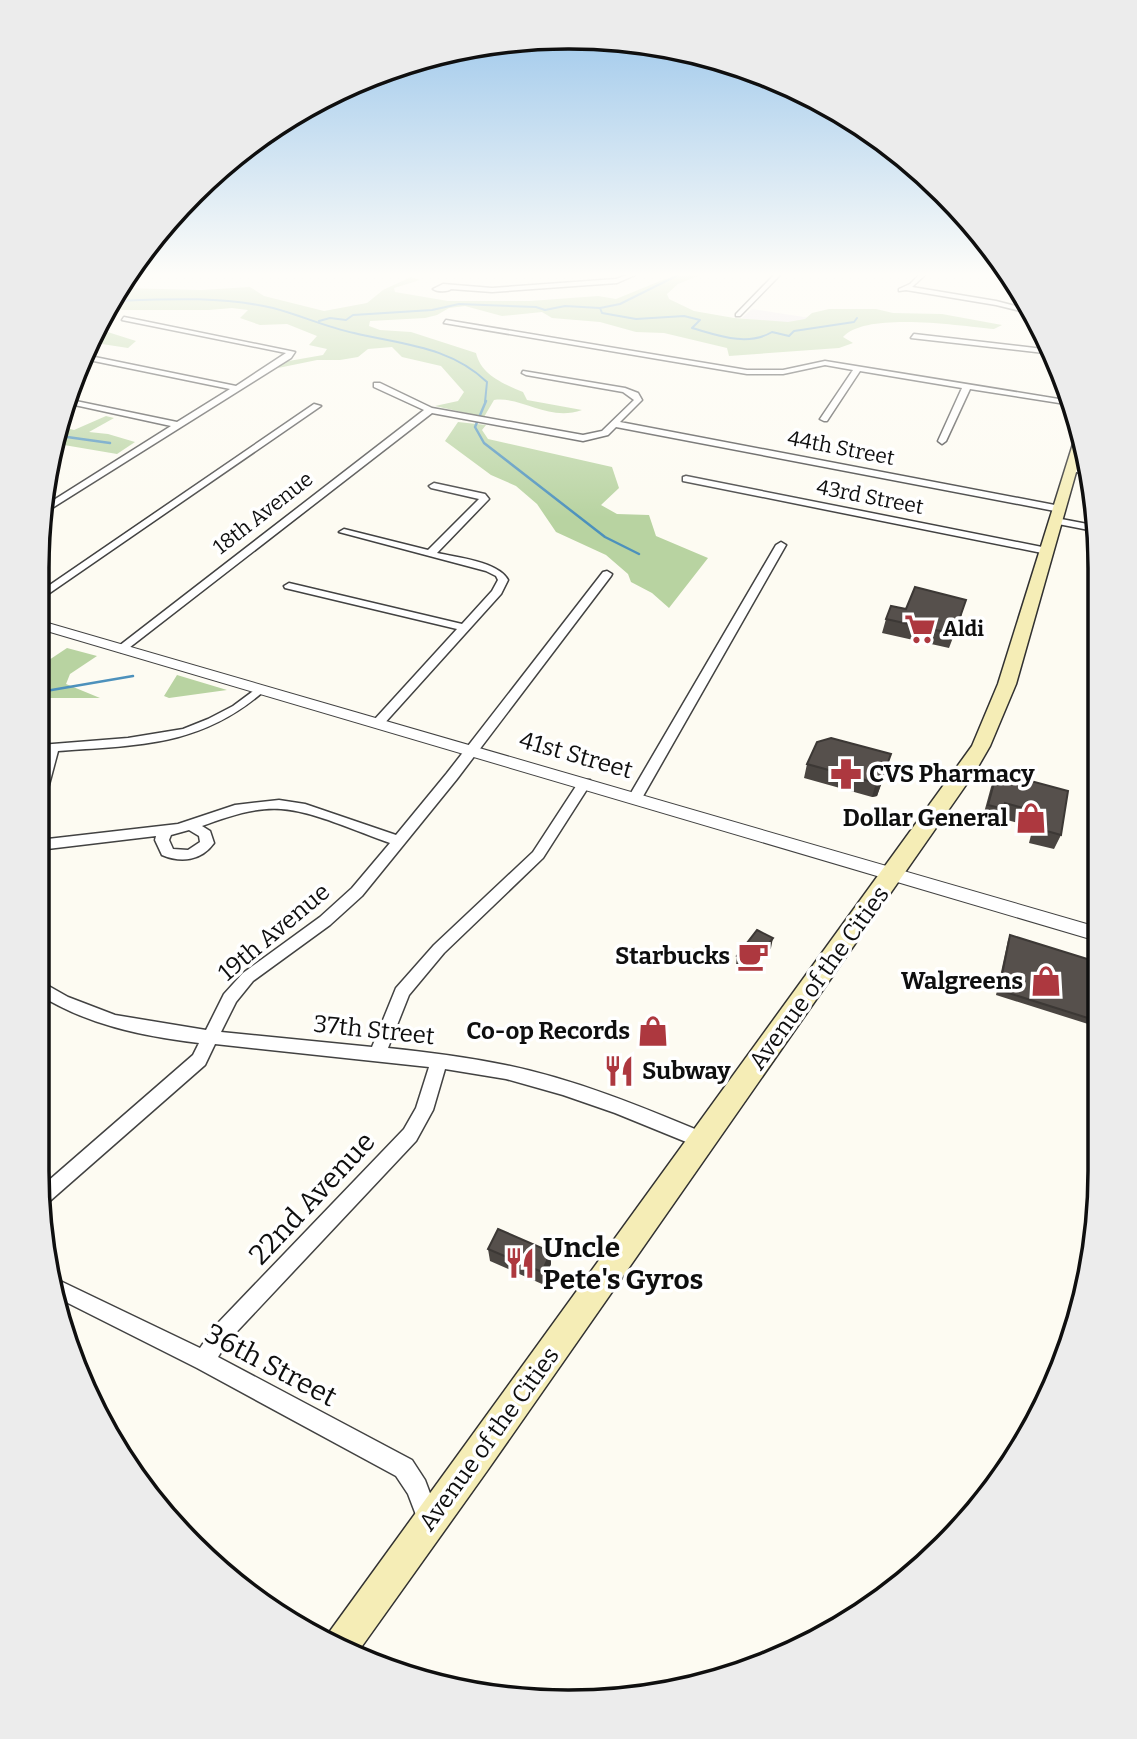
<svg xmlns="http://www.w3.org/2000/svg" width="1137" height="1739" font-family="Bitter,serif">
<rect width="100%" height="100%" fill="#fdfbf2"/>
<!-- industrial -->
<path fill="#ebe4ec" d="M752,309L836,322L829,333L742,318Z"/>
<!-- forest -->
<path fill="#b8d3a1" d="M686,275H700L678,284L667,294L669,299L694,311L734,318L788,322L805,319L812,313L829,309H876L893,313L942,314L1002,325L994,329C961,326 866,311 843,337L853,343L839,348L729,356L727,348L664,333L636,332L600,322L552,318L542,312L502,316L465,306L449,308L437,315L425,318L370,321L369,326L380,330L411,332L476,353C481,375 504,384 523,392L527,400L582,410C548,422 522,396 494,400L484,417L435,406L458,401L464,392L441,366L402,357L392,347L368,349L358,357L340,360H317L278,368L283,362L323,355L327,349L309,345L317,336L287,324L260,325L240,318L248,310L232,308L209,310H107L122,288L201,290L250,287L264,296L324,311L367,303L383,290L411,277L420,280L394,288L395,292L448,301H530L598,296L616,299L665,279Z
M95,328L136,341L128,348L89,342Z
M106,416L114,418L89,432L108,434L135,442L117,454L64,445L57,446L63,427L74,430Z
M458,422L486,425L482,430L488,439L612,467L619,488L601,505L617,514L649,515L656,536L708,558L669,608L652,593L631,582L628,574L606,555L556,532L537,504L516,486L491,475L445,441Z
M67,648L97,656L70,674L66,684L100,698H40V666Z
M177,675L227,690L169,698L164,696Z"/>
<g fill="none" stroke-linecap="round" stroke-linejoin="round">
<!-- stream-far1 -->
<path stroke="#4d91bc" stroke-width="2" d="M113,301C166,299 221,296 273,308C300,315 326,327 354,333C403,345 449,346 487,382L485,402
M600,308L602,313L636,319L684,316L700,320L692,328C717,335 747,347 772,332L789,336L794,331L854,322L857,318
M319,321L330,318L346,320L353,315L432,310L459,304L536,307L545,310L565,306L600,308L620,304L678,275"/>
<!-- stream -->
<path stroke="#4d91bc" stroke-width="2.5" d="M486,401L475,427L484,443L605,537L639,554
M60,436L110,443
M40,692L133,676"/>
<defs>
<path id="minor" d="M627,275H635L617,283L492,292L451,289C448,292 437,292 433,289L443,284L492,288L616,279Z
M774,275H780L740,316H736V314Z
M919,275H925L912,287L996,301L1031,310L1033,314L996,305L906,290L899,291V289L910,284Z
M124,317L295,352L291,358L41,515V508L171,426L70,404L71,400L177,422L230,389L84,359L85,355L236,386L286,353L122,320Z
M446,320L747,370H783L825,361L1071,401L1072,405L970,389L946,441L942,444L938,441L962,388L860,371L827,421H824L820,419L853,370L825,365L783,374H747L444,323Z
M914,334L1052,350L1053,354L911,338Z
M523,371L625,388L638,393L642,400L620,422L1060,506L1065,509L1060,512L616,427L608,435L583,441L432,413L125,651L121,652L115,649L424,410L374,387V383H380L432,408L583,435L602,431L634,400L623,392L526,375L522,373Z
M314,404L321,406L41,599V591Z
M1071,465L1088,469L1089,475L1068,470L1067,468Z
M686,476L1047,548L1052,551L1047,554L683,481V477Z
M434,483L485,494L489,499L437,553C456,557 499,562 508,580L501,594L382,726L378,727L372,723L374,720L457,629L285,588L284,586L289,583L462,624L492,591L498,580L496,576L486,571L339,532L344,529L428,550L479,499L431,488L429,486Z
M1056,518L1098,526L1099,532L1053,523L1051,521Z
M781,542L786,545L642,798L635,802L630,801L628,798L776,545Z
M607,571L612,574L611,576L457,779L362,896L330,925L253,981L236,1002L221,1032L372,1047L396,988L434,945L533,852L580,780H590L591,783L543,858L444,953L409,995L388,1048C427,1052 466,1057 505,1065C574,1079 642,1107 707,1134L710,1140L707,1146L701,1148L615,1113L563,1095L506,1079L445,1069L433,1110L416,1141L229,1340L218,1357L412,1460L425,1480L440,1520L437,1528L429,1531L421,1528L408,1494L396,1476L197,1368L58,1298L54,1278L200,1348L215,1326L404,1129L416,1108L429,1067L215,1044L205,1065L43,1207L40,1188L193,1055L199,1043C142,1036 87,1025 38,994V980L68,997L115,1015L206,1030L224,994L243,973L320,917L352,888L390,843C358,832 313,811 281,809C254,807 227,817 202,826L210,831L214,843C201,861 181,863 162,855L155,840L156,836L39,850V840L178,824L235,805L279,800L305,804L396,835L447,773L603,572ZM189,830L199,836L200,842L188,850L173,849L169,840L171,835Z
M260,686L266,689L264,691C200,747 137,745 58,751L46,796L39,800V772L45,753H40V745L128,738L183,729L208,719L233,706Z"/>
<path id="tertiary" d="M41,621L1097,927V941L40,629Z"/>
<path id="secondary" d="M1078,428H1081L1084,444L1016,684L990,746L975,772L487,1471L355,1656L325,1638L972,746L998,684Z"/>
</defs>
<!-- minor casing -->
<use href="#minor" stroke="#424242" stroke-width="3"/>
<!-- tertiary casing -->
<use href="#tertiary" stroke="#424242" stroke-width="2"/>
<!-- secondary casing -->
<use href="#secondary" stroke="#313131" stroke-width="3"/>
<!-- minor -->
<use href="#minor" fill="#fff" fill-rule="evenodd"/>
<!-- tertiary -->
<use href="#tertiary" fill="#fff" fill-rule="evenodd"/>
<!-- secondary -->
<use href="#secondary" fill="#f5edb6" fill-rule="evenodd"/>
</g>
<!-- wall -->
<path fill="#4a4541" d="M1096,557L1099,558V597L1088,594L1093,567Z
M906,609L962,614L949,648L882,633L886,619Z
M807,764L887,769L877,796L872,797L804,778Z
M997,772L1068,791L1061,835L1054,849L1029,843L1033,827L1000,818L998,824L982,820L991,787Z
M1010,935L1091,1019L1088,1024L996,995L1008,940Z
M771,948L751,973L736,965L737,956Z
M488,1249L551,1264L542,1284L490,1261Z"/>
<!-- shaded-wall -->
<path fill="#3c3835" d="M891,754L877,796L872,797L876,783Z
M773,938L771,948L751,973L753,964Z
M551,1252V1264L542,1284V1272Z"/>
<!-- building -->
<path fill="#56504c" stroke="#3c3835" stroke-width="2" d="M1096,557L1099,558V587L1091,585Z
M915,587L966,600L954,634L886,619L891,606L906,609Z
M831,738L891,754L881,781L876,783L807,764L817,742Z
M997,772L1068,791L1061,835L1036,828L1039,812L1005,803L1004,809L988,805Z
M757,930L773,938L753,964L737,956Z
M1010,935L1097,962V973L1091,1019L999,990Z
M498,1229L551,1252L542,1272L488,1249Z
M454,1679L465,1685L453,1682Z"/>
<!-- sky -->
<linearGradient id="sky" x2="0" y2="1"><stop stop-color="#97c4ea"/><stop offset="0.53" stop-color="#fefdf9"/><stop offset="1" stop-color="#fefdf9" stop-opacity="0"/></linearGradient>
<rect width="1137" height="518" fill="url(#sky)"/>
<!-- icons -->
<defs>
<symbol id="supermarket-bare" viewBox="-9 -9 18 18"><path d="M-6-5.5h2.5l.6 2H6L4.5 2H-2.5L-4.4-4H-6ZM-1.5 3.2a1.3 1.3 0 1 0 .1 0ZM3 3.2a1.3 1.3 0 1 0 .1 0Z" fill="#ad383f" stroke="#fff" stroke-width="2.5" paint-order="stroke"/></symbol>
<symbol id="pharmacy-bare" viewBox="-9 -9 18 18"><path d="M-2-6h4v4h4v4h-4v4h-4v-4h-4v-4h4Z" fill="#ad383f" stroke="#fff" stroke-width="2.5" paint-order="stroke"/></symbol>
<symbol id="shop-bare" viewBox="-9 -9 18 18"><path d="M-5-2.5h2.3a2.7 3.5 0 0 1 5.4 0H5L5.5 6h-11ZM-1.5-2.5h3a1.5 2.3 0 0 0-3 0Z" fill="#ad383f" stroke="#fff" stroke-width="2.5" paint-order="stroke"/></symbol>
<symbol id="cafe-bare" viewBox="-9 -9 18 18"><path d="M-5.5-4.5H6V0H3Q3 3.5 0 3.5H-2.5Q-5.5 3.5-5.5 0ZM3-3.2v2h1.7v-2ZM-6 4.5H4V6H-6Z" fill="#ad383f" stroke="#fff" stroke-width="2.5" paint-order="stroke"/></symbol>
<symbol id="restaurant-bare" viewBox="-9 -9 18 18"><path d="M-5-6h1v4h1v-4h1v4h1v-4h1v5L-1.5 .5V6h-2V.5L-5-1ZM5-6V6H3V1.5H1.5Q1.5-4 5-6Z" fill="#ad383f" stroke="#fff" stroke-width="2.5" paint-order="stroke"/></symbol>
</defs>
<g fill-rule="evenodd">
<use href="#supermarket-bare" x="898" y="607" width="44" height="44"/>
<use href="#pharmacy-bare" x="824" y="752" width="44" height="44"/>
<use href="#shop-bare" x="1009" y="796" width="44" height="44"/>
<use href="#cafe-bare" x="731" y="934" width="44" height="44"/>
<use href="#shop-bare" x="1024" y="959" width="44" height="44"/>
<use href="#shop-bare" x="631" y="1009" width="44" height="44"/>
<use href="#restaurant-bare" x="597" y="1049" width="44" height="44"/>
<use href="#restaurant-bare" x="498" y="1241" width="44" height="44"/>
</g>
<g text-anchor="middle" dominant-baseline="central" stroke-width="7" stroke-linejoin="round" paint-order="stroke">
<!-- far-street labels -->
<g font-size="21" fill="#0f0f0f" stroke="#fff">
<text transform="translate(841 448) rotate(11)">44th Street</text>
<text transform="translate(870 497) rotate(11)">43rd Street</text>
<text transform="translate(263 513) rotate(-38)">18th Avenue</text>
</g>
<!-- far-poi labels -->
<g font-size="21" font-weight="bold" fill="#0f0f0f" stroke="#fff" text-anchor="start">
<text x="943" y="629">Aldi</text>
</g>
<!-- street labels -->
<g font-size="24" fill="#0f0f0f" stroke="#fff">
<text transform="translate(576 755) rotate(16)">41st Street</text>
<text transform="translate(274 932) rotate(-40)">19th Avenue</text>
<text transform="translate(819 978) rotate(-54)">Avenue of the Cities</text>
<text transform="translate(374 1030) rotate(6)">37th Street</text>
<text transform="translate(489 1439) rotate(-54)">Avenue of the Cities</text>
</g>
<!-- poi labels -->
<g font-size="24" font-weight="bold" fill="#0f0f0f" stroke="#fff" text-anchor="end">
<text x="869" y="774" text-anchor="start">CVS Pharmacy</text>
<text x="1008" y="818">Dollar General</text>
<text x="730" y="956">Starbucks</text>
<text x="1023" y="981">Walgreens</text>
<text x="630" y="1031">Co-op Records</text>
<text x="642" y="1071" text-anchor="start">Subway</text>
</g>
<!-- near-street labels -->
<g font-size="28" fill="#0f0f0f" stroke="#fff">
<text transform="translate(312 1198) rotate(-47)">22nd Avenue</text>
<text transform="translate(271 1365) rotate(28)">36th Street</text>
</g>
<!-- near-poi labels -->
<g font-size="28" font-weight="bold" fill="#0f0f0f" stroke="#fff" text-anchor="start">
<text x="543" y="1247">Uncle<tspan x="543" dy="32">Pete's Gyros</tspan></text>
</g>
</g>
<!-- crop -->
<path d="M0 0H1137V1739H0ZM568 49H569A519 519 0 0 1 1088 568V1171A519 519 0 0 1 569 1690H568A519 519 0 0 1 49 1171V568A519 519 0 0 1 568 49Z" fill="#ececec" fill-rule="evenodd"/>
<path fill="none" stroke="#0f0f0f" stroke-width="3.5" d="M568 49H569A519 519 0 0 1 1088 568V1171A519 519 0 0 1 569 1690H568A519 519 0 0 1 49 1171V568A519 519 0 0 1 568 49Z"/>
</svg>
